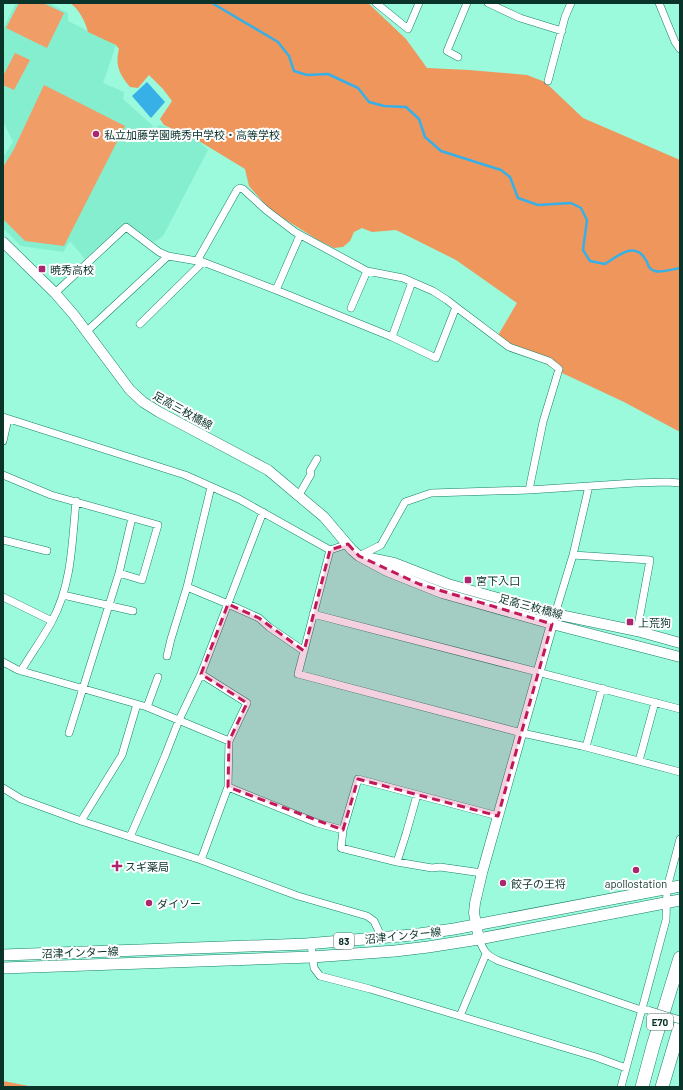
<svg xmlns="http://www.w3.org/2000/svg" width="683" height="1090" font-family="Barlow,'Noto Sans JP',sans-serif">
<rect width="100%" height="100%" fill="#9bf9dc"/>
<!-- built -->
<path fill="#84eecf" d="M16,3H49L68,13V21L116,45L103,83L124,92L123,99L154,127L161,125L199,141L208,150L163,236L154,242L125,222L85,259L70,241L63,252L21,246L3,228V158L13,142L3,121V29Z"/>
<!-- green -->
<path fill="#f19d67" d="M19,3H43L64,13L47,48L6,28Z
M15,53L30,60L14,90L3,85V76Z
M44,85L125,126L64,246L25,241L3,219V167L13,151Z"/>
<!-- forest -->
<path fill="#ef965c" d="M70,3H368L406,39L427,68L469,70L527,75L545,82L583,118L680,160V432L624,402L560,372L497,337L517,303L456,260L396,230L372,232L362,228L354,232L350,241L343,247L334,248L318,240L270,210L249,186L245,169L199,141L164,125L160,119L172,101L163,89L149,75L138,88L130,87C119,74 115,65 119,49L116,45L88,32C85,21 79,9 70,3Z
M3,1081L34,1087H3Z"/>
<!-- water -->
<path fill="#36b0e7" d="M147,82L165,102L151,118L132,96Z"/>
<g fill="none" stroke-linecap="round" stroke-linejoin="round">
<!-- stream -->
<path stroke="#36b0e7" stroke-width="2.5" d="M212,3L278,42L289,56L294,71L307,75L328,74L358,88L369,102L384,106L406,107L419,119L425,137L441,151L501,170L510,177L518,198L538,205L571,203L581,208L587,220L583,250L590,261L605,264C619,255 636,240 647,262C648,266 650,270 655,271C660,273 674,269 680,268"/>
<defs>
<path id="street" d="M376,3L408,29L419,3
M488,3L520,18L562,31
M659,3L675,42L680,49
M458,57L447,51L467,3
M548,81L565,17L571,3
M197,261L237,190L240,188L243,189L266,210L295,232L367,271L403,278L433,291L447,300L456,307
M276,290L300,235
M55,293L126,227L159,252L168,256L203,262L276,290L392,337L436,358L456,307L509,347L549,361L559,369L543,422L529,490
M351,308L367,271
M140,324L203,262
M86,332L168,256
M392,337L412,282
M3,417L185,475L239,499L330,550L348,544
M3,441L8,419
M3,475L51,495L158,525L142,580L119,573
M299,495L311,474L310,471L317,459
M3,540L47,551
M330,550L298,674L522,733L582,746L680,772
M573,555L650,560L637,631
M359,556L381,545L405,502L431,493L529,490L635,483L667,482L680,483
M187,587L228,604L259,618L269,627L304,651
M63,595L133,611
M3,597L52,621
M313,614L680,709
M552,624L573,555L589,486
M167,656L171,639L187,587L211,487
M3,662L18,670L147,707L229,741
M21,671C31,654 43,638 52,621C72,584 72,542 76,501
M147,707L158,677
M69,733L119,573L132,518
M586,747L602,688
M639,761L655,702
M228,787L317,823L343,830
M3,788L21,799L81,821L201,860L298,896L367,916L374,921L382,938
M81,821L122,755L137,704
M130,837L165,756L179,720L201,674L263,512
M201,860L228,787L229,741L247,703L201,674
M397,862L406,834L417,795
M482,873L440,867L432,868L397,862L341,848L343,830L358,779L498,816
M479,939C484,952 486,955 499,961L641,1010H646
M311,944L314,968L320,976L370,989L596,1057L626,1068
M460,1016L486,954
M621,1087L666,920L667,888L680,839"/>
<path id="secondary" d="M3,242L55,293L74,315L130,390L143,402L159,412L268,470L324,517L352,550L359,556L387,571L442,593L552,624L680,657
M370,558L394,563L448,584L555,614L637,631L680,643
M479,939L474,913L475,903L482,873L552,624"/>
<path id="primary" d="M3,955L306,944L412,935L454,929L680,886
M3,968L312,957L395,951L428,947L479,939L680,900"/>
<path id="highway" d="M642,1087L653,1046L680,958
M662,1087L680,1026"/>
</defs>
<!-- street casing -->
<use href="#street" stroke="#168169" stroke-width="8"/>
<!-- secondary casing -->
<use href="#secondary" stroke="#168169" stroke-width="11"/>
<!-- primary casing -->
<use href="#primary" stroke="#168169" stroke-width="12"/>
<!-- highway casing -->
<use href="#highway" stroke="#168169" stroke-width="14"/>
<!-- street -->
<use href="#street" stroke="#fff" stroke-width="7"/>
<!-- secondary -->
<use href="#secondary" stroke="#fff" stroke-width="10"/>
<!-- primary -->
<use href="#primary" stroke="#fff" stroke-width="11"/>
<!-- highway -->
<use href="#highway" stroke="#fff" stroke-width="13"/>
<defs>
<path id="street-bridge" d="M648,1010L680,1020"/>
</defs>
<!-- street-bridge casing -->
<use href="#street-bridge" stroke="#168169" stroke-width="8" stroke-linecap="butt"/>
<!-- street-bridge -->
<use href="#street-bridge" stroke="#fff" stroke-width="7"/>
</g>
<!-- marked area -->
<path fill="#c2185b" fill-opacity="0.2" stroke="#c2185b" stroke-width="3" stroke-dasharray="8 5" stroke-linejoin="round" d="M348,544L359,556L419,584L552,624L498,816L358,779L343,830L228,787L229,741L247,703L201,674L228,604L259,618L304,651L330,550Z"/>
<!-- markers -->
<g fill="#ab266e" stroke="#fff" stroke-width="1.5">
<circle cx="96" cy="134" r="4"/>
<rect x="38" y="265" width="8" height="8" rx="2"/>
<rect x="464" y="576" width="8" height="8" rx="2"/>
<rect x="626" y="618" width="8" height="8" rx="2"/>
<path d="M115 860h4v4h4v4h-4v4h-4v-4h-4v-4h4z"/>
<circle cx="636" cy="870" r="4"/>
<circle cx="503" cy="883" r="4"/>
<circle cx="149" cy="903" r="4"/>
</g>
<g text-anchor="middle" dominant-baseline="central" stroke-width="4" stroke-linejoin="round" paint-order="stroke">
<!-- shield labels -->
<g fill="#fff" stroke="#547069" stroke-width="1">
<rect x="334" y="933" width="20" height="16" rx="3"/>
<rect x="647" y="1014" width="26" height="16" rx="3"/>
</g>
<g font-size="10" font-weight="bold" fill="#0a3329">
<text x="344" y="941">83</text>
<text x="660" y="1022">E70</text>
</g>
<!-- poi labels -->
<g font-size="11" fill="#0a3329" stroke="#fff" text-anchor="start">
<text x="104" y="134">私立加藤学園暁秀中学校・高等学校</text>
<text x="50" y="269">暁秀高校</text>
<text x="476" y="580">宮下入口</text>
<text x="638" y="622">上荒狗</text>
<text x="125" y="866">スギ薬局</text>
<text x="511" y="883">餃子の王将</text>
<text x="636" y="883" text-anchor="middle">apollostation</text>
<text x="157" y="903">ダイソー</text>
</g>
<!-- street labels -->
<g font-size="11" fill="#0a3329" stroke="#fff">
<text transform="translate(183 410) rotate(29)">足高三枚橋線</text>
<text transform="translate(531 606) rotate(15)">足高三枚橋線</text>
<text transform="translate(403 935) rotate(-6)">沼津インター線</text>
<text transform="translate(80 952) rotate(-2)">沼津インター線</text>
</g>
</g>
<!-- border -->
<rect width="683" height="1090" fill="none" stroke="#0a3329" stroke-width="8"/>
</svg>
